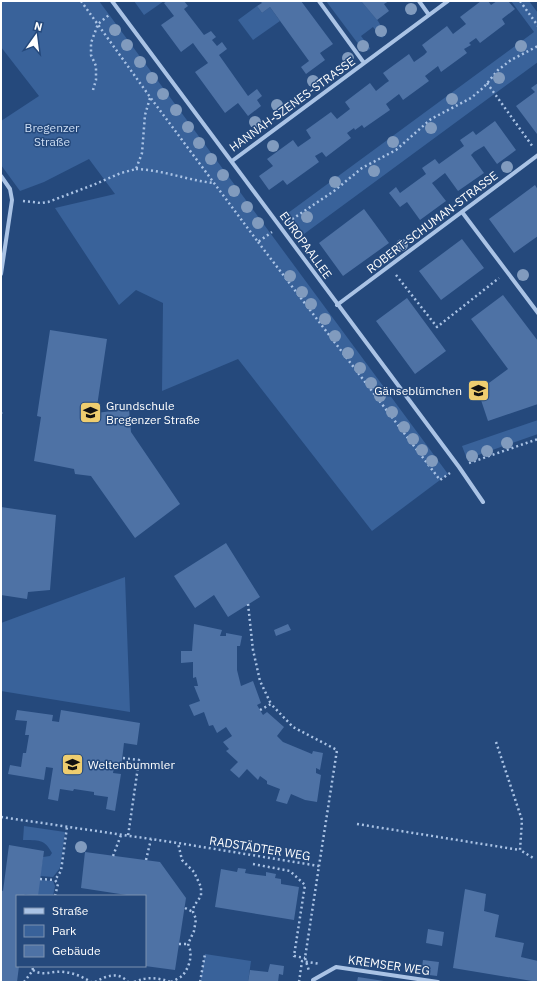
<svg xmlns="http://www.w3.org/2000/svg" width="539" height="983" font-family="'IBM Plex Sans',sans-serif">
<rect width="100%" height="100%" fill="#25497c"/>
<!-- green -->
<path fill="#39629a" d="M1,1H99L448,474L372,531L238,359L162,391L163,303L136,290L119,305L55,208L115,194L89,159L44,182L20,191L1,165V121L39,96L1,47Z
M134,1H164L144,15Z
M326,1H361L378,21L386,34L382,38L373,27L361,36L370,48V49L367,51L362,49Z
M511,1H529L538,13V62L304,234L288,213L534,32Z
M257,6L262,13L270,7L280,21L253,40L238,20Z
M538,420V434L467,459L462,446Z
M125,577L130,712L1,691V623Z
M24,826L65,832L60,868L53,877L40,876L43,857L50,856L52,853C44,838 38,841 23,840Z
M40,880L53,881L55,886L53,896H24L25,894Z
M205,954L251,961L248,982H200Z"/>
<!-- building -->
<path fill="#4e72a5" d="M167,1H184L188,6L184,9L204,35L211,31L216,37L212,40L217,46L222,42L227,49L219,55L248,96L257,89L262,96L257,100L261,106L248,116L238,103L225,113L195,72L208,63L198,50L193,43L181,52L161,25L174,16L164,3Z
M260,1H301L333,44L320,53L325,60L306,74L301,67L309,61L270,7L262,13L257,6L262,3Z
M361,1H389L384,4L389,11L377,20Z
M481,1H488L491,5L497,1H508L515,9L502,19L505,24L480,43L476,38L469,43L471,45L464,49L467,53L441,72L438,66L425,76L429,81L403,100L399,94L386,104L390,110L364,128L362,125L355,130L354,128L347,133L351,138L326,157L322,152L315,156L319,162L287,185L283,180L269,190L259,176L273,166L267,159L293,140L298,147L311,138L306,130L331,112L337,119L350,109L345,102L370,83L376,91L386,83L389,81L383,73L409,54L414,62L424,55L427,52L422,45L447,26L453,34L466,24L460,17Z
M538,83V133L537,134L516,106L535,92L531,88Z
M495,121L516,150L497,164L484,146L474,152L471,155L484,173L458,191L445,173L436,180L432,183L446,201L420,220L407,202L400,207L389,193L396,187L400,193L426,174L422,168L435,159L439,164L464,146L460,140L473,131L476,135Z
M535,185L538,190V236L514,253L489,219Z
M364,209L389,243L343,276L319,243Z
M462,239L484,268L441,300L419,271Z
M503,295L538,341V404L488,421L478,391L508,369L471,319Z
M407,298L446,351L415,374L376,321Z
M50,330L107,339L96,413L129,409L131,432L180,504L135,538L91,476L75,474L74,469L34,461L41,417L37,416Z
M1,507L56,515L50,590L28,592L27,599L1,595Z
M226,543L260,597L228,617L214,595L195,608L174,576Z
M194,624L222,630L220,636H226V633L242,636L240,646H237V670L241,686L253,681L261,703L257,705L263,715L267,712L284,727L277,736L283,742L312,754L313,751L323,753L320,770L316,768V773L321,775L317,802L305,800L291,794L287,804L276,801L280,789L267,784V781L260,776L258,780L247,769L239,778L230,770L238,762L226,751L229,749L223,742L232,736L226,727L217,733L213,725L209,726L204,712L194,716L189,705L200,701L194,686H198L196,677L193,678V662L181,663V651H192Z
M288,624L291,630L276,636L274,630Z
M17,710L53,715L52,721L59,722L61,710L140,723L137,745L124,743L121,768L114,767L113,773L121,774L115,811L106,809L108,797L94,795V792L74,789L73,791L60,789L58,801L48,799L53,768L46,767L44,780L8,774L10,765L21,767L23,753H26L29,735H25L27,721L15,720Z
M9,845L44,851L38,896L25,894L24,896H17V966H19L17,982H1V890L3,891Z
M85,852L160,862L186,898L175,970L145,966L146,909L145,896H133L81,888Z
M238,868L246,869L245,873L250,874L266,876V872L276,874L275,878L281,879V884L299,887L294,920L215,907L221,869L237,872Z
M465,889L486,894L484,911L499,915L495,937L524,943L521,957L538,961V982L453,968Z
M428,929L444,932L442,946L426,943Z
M423,960L439,962L437,976L421,974Z
M270,964L284,966L283,975L279,974L278,982H248L250,970L268,972Z
M358,977L384,981V982H357Z"/>
<g fill="none" stroke-linecap="round" stroke-linejoin="round">
<!-- path -->
<path stroke="#aac3e5" stroke-width="2.5" stroke-dasharray="2 3" stroke-linecap="butt" d="M81,1L150,97L258,242L272,232
M520,1L538,26
M487,83L533,147
M93,90L96,80V66L91,55V43L98,24L109,15
M136,169C163,170 187,180 213,183
M23,201L41,203L48,202L93,185L121,173L136,169L142,153L145,115L150,98
M288,222L334,191L362,168L396,150L431,119L471,98L484,87L498,70L511,60L538,46
M258,242L440,480L450,473
M396,275L437,327L499,278
M1,412V414
M469,463L538,439
M248,604L253,650L260,681L271,704
M260,710L271,704L293,727L337,750L319,866
M496,742L522,820L520,850L535,859
M123,758L139,760L128,836
M1,817L178,843L319,866L305,958L309,971
M357,824L520,850
M113,856L121,835
M146,860L151,839
M253,864L290,871L305,885L294,956L305,958
M40,879L55,880
M55,896L58,884L55,880L61,871L67,827
M185,908L193,912
M179,944H188
M33,970C43,977 53,970 64,972C74,973 83,977 91,982
M24,982L33,970L32,966
M95,982C106,976 118,971 128,982
M134,982C148,976 158,978 171,982
M171,982C175,980 180,978 183,975C190,966 193,954 188,944L194,931L196,919L193,912L194,906L201,896V887L194,872L182,860L178,843
M200,982L205,954
M299,982L302,961L320,964"/>
<!-- minor -->
<path stroke="#aac3e5" stroke-width="4" d="M112,1L459,467L483,502
M319,1L364,63
M419,1L429,15
M232,161L448,1
M1,176L10,189L12,200L1,274
M462,212L538,313
M337,305L538,155
M313,982V980L336,967L438,982"/>
</g>
<!-- trees -->
<g fill="#819bbe">
<circle cx="411" cy="9" r="6"/>
<circle cx="115" cy="30" r="6"/>
<circle cx="381" cy="31" r="6"/>
<circle cx="127" cy="45" r="6"/>
<circle cx="363" cy="46" r="6"/>
<circle cx="521" cy="46" r="6"/>
<circle cx="348" cy="58" r="6"/>
<circle cx="140" cy="62" r="6"/>
<circle cx="152" cy="78" r="6"/>
<circle cx="499" cy="78" r="6"/>
<circle cx="313" cy="81" r="6"/>
<circle cx="163" cy="94" r="6"/>
<circle cx="452" cy="99" r="6"/>
<circle cx="277" cy="105" r="6"/>
<circle cx="176" cy="110" r="6"/>
<circle cx="255" cy="122" r="6"/>
<circle cx="188" cy="127" r="6"/>
<circle cx="431" cy="128" r="6"/>
<circle cx="393" cy="142" r="6"/>
<circle cx="199" cy="143" r="6"/>
<circle cx="273" cy="146" r="6"/>
<circle cx="211" cy="159" r="6"/>
<circle cx="507" cy="167" r="6"/>
<circle cx="374" cy="171" r="6"/>
<circle cx="223" cy="175" r="6"/>
<circle cx="335" cy="182" r="6"/>
<circle cx="234" cy="191" r="6"/>
<circle cx="247" cy="207" r="6"/>
<circle cx="307" cy="217" r="6"/>
<circle cx="258" cy="223" r="6"/>
<circle cx="402" cy="245" r="6"/>
<circle cx="523" cy="275" r="6"/>
<circle cx="290" cy="276" r="6"/>
<circle cx="302" cy="292" r="6"/>
<circle cx="311" cy="304" r="6"/>
<circle cx="325" cy="319" r="6"/>
<circle cx="335" cy="336" r="6"/>
<circle cx="348" cy="353" r="6"/>
<circle cx="360" cy="368" r="6"/>
<circle cx="371" cy="383" r="6"/>
<circle cx="380" cy="396" r="6"/>
<circle cx="392" cy="412" r="6"/>
<circle cx="404" cy="427" r="6"/>
<circle cx="413" cy="439" r="6"/>
<circle cx="507" cy="443" r="6"/>
<circle cx="422" cy="450" r="6"/>
<circle cx="487" cy="451" r="6"/>
<circle cx="472" cy="456" r="6"/>
<circle cx="432" cy="461" r="6"/>
<circle cx="81" cy="847" r="6"/>
</g>
<!-- icons -->
<defs>
<symbol id="school-square" viewBox="-11 -11 22 22"><rect x="-9" y="-9" width="18" height="18" rx="4" fill="#eecd6f" stroke="#25497c"/><path d="M0-5L7-2L0 1L-7-2ZM-4 1L0 2.5L4 1V4Q0 6-4 4Z" fill="#111"/></symbol>
</defs>
<g fill-rule="evenodd">
<use href="#school-square" x="466" y="378" width="25" height="25"/>
<use href="#school-square" x="78" y="400" width="25" height="25"/>
<use href="#school-square" x="60" y="752" width="25" height="25"/>
</g>
<g text-anchor="middle" dominant-baseline="central" stroke-width="3" stroke-linejoin="round" paint-order="stroke">
<!-- street labels -->
<g font-size="12" fill="#fff" stroke="#25497c">
<text transform="translate(292 104) rotate(-36)">HANNAH-SZENES-STRASSE</text>
<text transform="translate(432 222) rotate(-37)">ROBERT-SCHUMAN-STRASSE</text>
<text transform="translate(306 245) rotate(54)">EUROPAALLEE</text>
<text transform="translate(260 848) rotate(9)">RADSTÄDTER WEG</text>
<text transform="translate(389 965) rotate(8)">KREMSER WEG</text>
</g>
<!-- park labels -->
<g font-size="12" fill="#cddef4" stroke="#25497c">
<text x="52" y="127">Bregenzer<tspan x="52" dy="14">Straße</tspan></text>
</g>
<!-- poi labels -->
<g font-size="12" fill="#fff" stroke="#25497c" text-anchor="start">
<text x="462" y="390" text-anchor="end">Gänseblümchen</text>
<text x="106" y="405">Grundschule<tspan x="106" dy="14">Bregenzer Straße</tspan></text>
<text x="88" y="764">Weltenbummler</text>
</g>
</g>
<!-- border -->
<rect width="539" height="983" fill="none" stroke="#ffffff" stroke-width="4"/>
<!-- legend -->
<rect x="16" y="895" width="130" height="72" fill="#25497c" stroke="#7c92b0"/>
<rect x="24" y="908" width="20" height="6" fill="#aac3e5" stroke="#7c92b0"/>
<text x="52" y="915" font-size="12" fill="#ffffff">Straße</text>
<rect x="24" y="925" width="20" height="12" fill="#39629a" stroke="#7c92b0"/>
<text x="52" y="935" font-size="12" fill="#ffffff">Park</text>
<rect x="24" y="945" width="20" height="12" fill="#4e72a5" stroke="#7c92b0"/>
<text x="52" y="955" font-size="12" fill="#ffffff">Gebäude</text>
<!-- north arrow -->
<g transform="translate(36 36) rotate(14)" stroke="#25497c" stroke-width="3" paint-order="stroke">
<path d="M0-3L7 15L0 10L-7 15Z" fill="#ffffff"/>
<text y="-6" font-size="11" font-weight="bold" text-anchor="middle" fill="#ffffff">N</text>
</g>
</svg>
